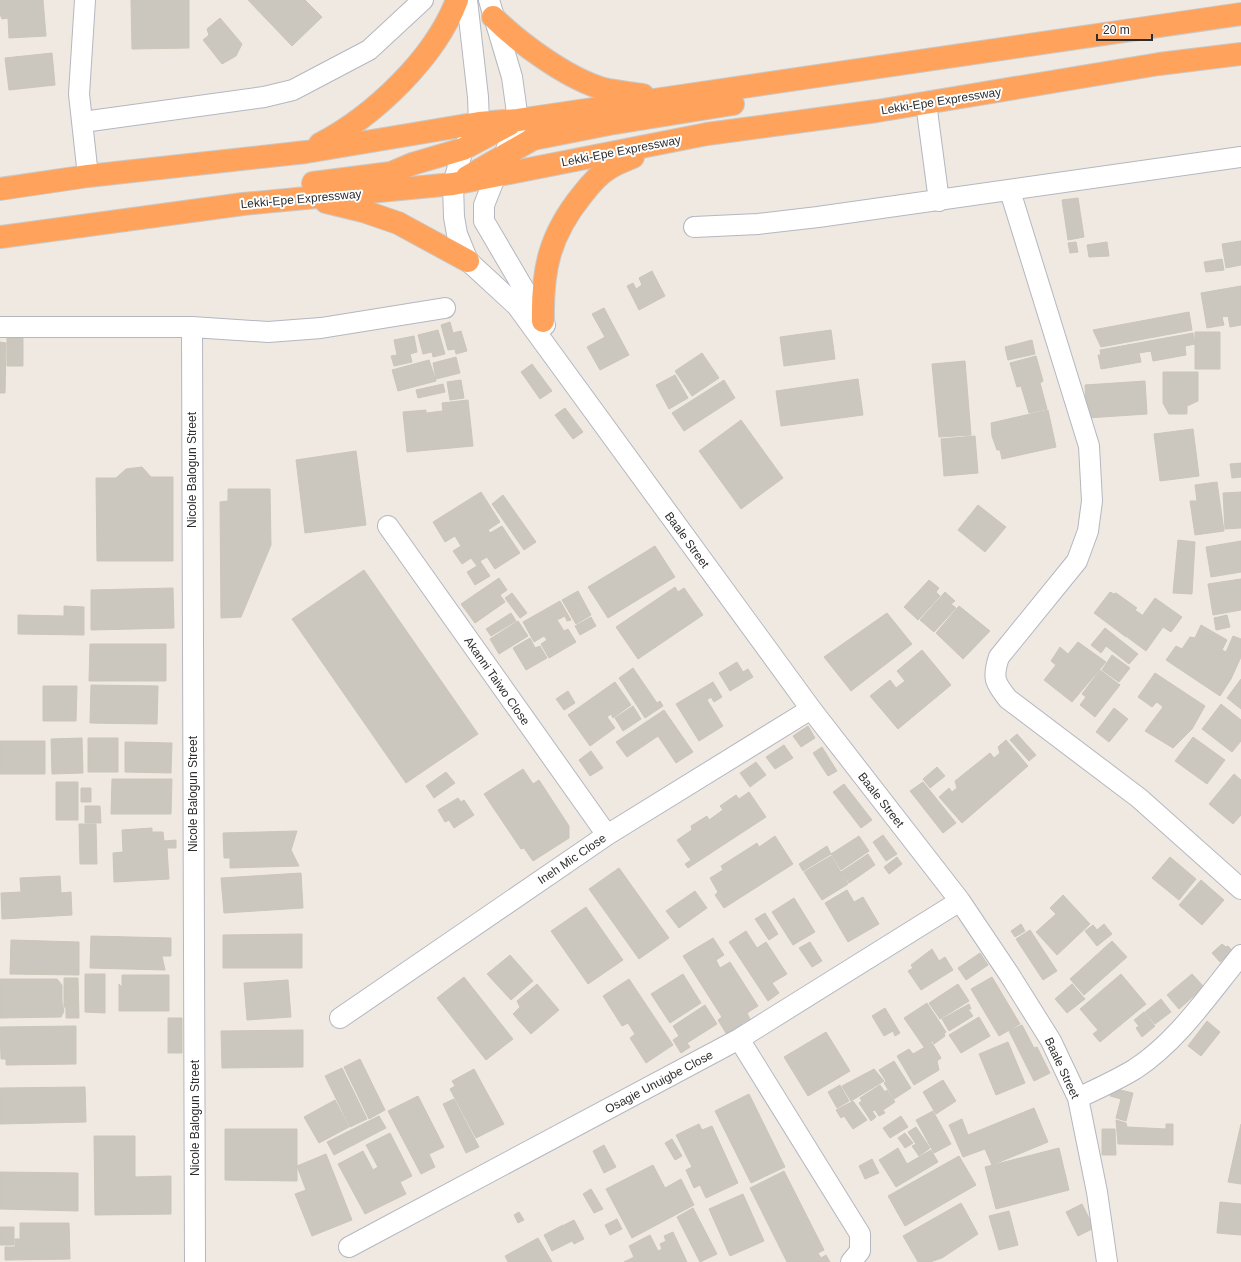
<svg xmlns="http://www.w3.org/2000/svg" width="1241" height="1262" font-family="Arial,sans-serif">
<rect width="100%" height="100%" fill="#efe9e1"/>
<!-- building -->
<path fill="#cbc7bf" stroke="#cbc5ba" d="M0,0H43L46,36L9,38L8,18L2,19L0,14Z
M131,0H189V48L132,49Z
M248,0H305L322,17L292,46Z
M220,18L242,44L236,56L222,64L203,40L209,35L207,29Z
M52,53L55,85L9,90L5,58Z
M1078,198L1084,237L1068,240L1062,200Z
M1241,241V265L1226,268L1222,244Z
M1076,242L1078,252L1070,253L1068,243Z
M1107,242L1109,256L1089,257L1087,245Z
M1222,259L1224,270L1206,272L1204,262Z
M652,271L665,296L639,310L627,286L633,283L636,289L642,285L639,278Z
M1241,286V325L1230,327L1228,316L1222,317L1224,325L1207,328L1201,293Z
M604,308L629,355L600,370L587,347L605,337L592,314Z
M1189,312L1192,330L1101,347L1093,330Z
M450,322L453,333L461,331L467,351L456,354L455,349L448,350L441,325Z
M438,330L445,354L433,357L432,352L423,354L418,335Z
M831,330L835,359L784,366L780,337Z
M1195,332H1220V369H1195Z
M1193,333L1195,344L1185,346L1186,355L1153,361L1151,351L1139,353L1141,362L1101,369L1098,355H1101L1100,350Z
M414,336L417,352L410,354L412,362L394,366L391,356L397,355L394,340Z
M7,338H23V366H7Z
M1032,340L1035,354L1008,360L1005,347Z
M0,342L6,343L5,393H0Z
M702,353L719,378L692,396L675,371Z
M1036,356L1043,381L1040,383L1047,409L1029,413L1021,386L1017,387L1010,363Z
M456,357L460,373L436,379L433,363Z
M429,360L436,381L398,391L392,370Z
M965,361L971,435L939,437L932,364Z
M532,364L552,391L540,399L521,372Z
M1163,372H1198V401L1187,406V414H1169L1163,403Z
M675,375L688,398L669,409L656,385Z
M858,379L863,415L781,426L776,391Z
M461,380L464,398L450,400L447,382Z
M724,380L735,398L684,431L672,413Z
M1145,381L1147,414L1087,418L1085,385Z
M443,384L445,392L418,398L416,390Z
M468,400L473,446L407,452L403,412L426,410V413L443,411L442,403Z
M565,408L583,432L573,439L555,415Z
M1048,410L1056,447L1002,459L1000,450H997L992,436L991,423Z
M741,420L783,478L741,509L699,451Z
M1193,429L1199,476L1160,481L1154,434Z
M975,436L978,473L944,476L941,439Z
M356,451L366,525L305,533L296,460Z
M1241,463V477L1232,478L1230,464Z
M142,467L151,477H173V561H97L96,478H116L126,469Z
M1217,482L1224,531L1195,535L1190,501H1197L1195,485Z
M228,489H270L271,545L241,617L221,618L220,502L228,501Z
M481,492L500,522L488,530L490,533L502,526L520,553L495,569L487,557L480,561L490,576L475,585L467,572L477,566L471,558L462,564L453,551L461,546L455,536L445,542L433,522Z
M1241,492V528L1225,529L1223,493Z
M503,495L536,542L524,550L492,504Z
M978,505L1006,527L985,552L958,530Z
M1178,540L1195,542L1192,594L1173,593Z
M1241,541V572L1211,577L1206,547Z
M655,546L675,577L608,618L588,587Z
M364,570L478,734L406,783L292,619Z
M499,578L507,590L500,595L505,602L475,623L461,604Z
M1241,579V610L1213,615L1208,584Z
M929,580L939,588L936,592L940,596L918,620L904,607Z
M675,587L678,592L684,588L703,615L638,659L616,627Z
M173,588L174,628L91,630V590Z
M578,591L591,615L576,624L562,600Z
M945,592L955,601L951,604L956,608L934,632L920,620Z
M1110,592L1114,594L1116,593L1137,608L1135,610L1142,615L1126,637L1094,613Z
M512,593L527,613L520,618L505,598Z
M1155,598L1182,617L1171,632L1163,627L1146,651L1127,637Z
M560,601L571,620L567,621L565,616L557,620L564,631L568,629L576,642L549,658L541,644L547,640L544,636L534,642L523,622Z
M64,606L84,607V635L18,634V615L64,616Z
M959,606L990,631L963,659L936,633Z
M511,613L516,621L491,636L486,629Z
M887,613L912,644L851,691L824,657Z
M1227,615L1230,627L1216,630L1214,618Z
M591,617L596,626L580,635L575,626Z
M518,621L528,636L499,654L490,639Z
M1201,625L1227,640L1222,650L1226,652L1233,636L1241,639V657L1231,679L1220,696L1166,660L1176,646L1182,649L1190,637L1195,638Z
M1105,628L1138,654L1129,664L1106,646L1101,653L1091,645Z
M530,638L535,648L540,646L547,658L526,670L513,648Z
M1078,642L1106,662L1072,702L1044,680L1056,665L1051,661L1060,647L1068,654Z
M90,644H166V681H89Z
M922,650L951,685L898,729L870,696L890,680L896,688L905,681L897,671Z
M1112,655L1130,668L1119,682L1102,670Z
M737,662L743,672L748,669L753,677L730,691L719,673Z
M633,668L657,703L660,701L663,706L645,718L619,678Z
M1100,670L1120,685L1095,717L1080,705L1086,697L1082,694Z
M1155,673L1205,706L1192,729L1173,748L1145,731L1163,707L1157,702L1152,707L1138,697Z
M1241,679V709L1227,698Z
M615,682L631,705L613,718L611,714L607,717L615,728L590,746L568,715Z
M713,682L722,697L714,702L711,697L707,700L723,726L699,741L676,704Z
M91,685L158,686L157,724L90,723Z
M43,686H77L76,721H43Z
M568,691L575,703L564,710L556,699Z
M1221,704L1241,720V741L1232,752L1202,729Z
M633,706L641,719L623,731L615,718Z
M1114,708L1128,719L1109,742L1096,732Z
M664,710L693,752L676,763L658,736L627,757L616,742Z
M808,726L815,738L801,747L793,736Z
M1017,734L1036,755L1029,761L1010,740Z
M1193,737L1225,760L1207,784L1175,761Z
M82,738L83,773L52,774L51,739Z
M88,738H118V772H88Z
M1006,740L1028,766L962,823L939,797L949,788L952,792L957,788L955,781L990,753L994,758L1000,753L998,747Z
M0,741H45V774H0Z
M125,742L172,743L171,773L125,772Z
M784,745L793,758L775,769L766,757Z
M822,747L837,771L828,776L813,753Z
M591,751L603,768L590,776L579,760Z
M756,762L766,775L750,787L740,773Z
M937,767L945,776L930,788L923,779Z
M523,769L533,784L539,780L569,826V838L533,861L524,848L521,849L484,794Z
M446,772L455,783L434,798L426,786Z
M1234,774L1241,780V815L1233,824L1209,804Z
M112,779H172L171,814H111Z
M56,782H78V820H56Z
M923,782L956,823L943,833L910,791Z
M844,784L872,820L861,828L833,792Z
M81,788H91V802H81Z
M749,792L766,817L688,868L685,864L691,860L677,840L692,830L691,826L707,816L709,820L723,810L720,806L736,795L739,799Z
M458,798L461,802L464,800L474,815L454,828L449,820L445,822L438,810Z
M85,806H100L101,823H85Z
M79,824H96L97,864H80Z
M152,828V832H163L164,841L176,840V848H167L169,879L114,882L113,853L123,852L122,830Z
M297,831L291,850L299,866L230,868V858H224L223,833Z
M883,835L897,854L886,861L873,842Z
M775,836L793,864L724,908L715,895L718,892L710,878L723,870L721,866L757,843L759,847Z
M859,836L869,851L841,870L831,854Z
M827,846L831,854L803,871L799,864Z
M868,854L875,865L849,883L841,872Z
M831,856L848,884L822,900L804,872Z
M897,857L902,864L889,874L884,867Z
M1170,857L1196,879L1179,900L1152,878Z
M619,868L669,938L639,959L589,889Z
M301,873L303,908L224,913L221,878Z
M60,876L61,893L71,892L72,915L2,919L1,893L21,892L20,878Z
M1201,880L1224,900L1202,925L1179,905Z
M847,890L854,902L863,897L879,924L848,942L825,903Z
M695,891L707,908L679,928L666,911Z
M1063,895L1090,924L1057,955L1036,932L1056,914L1050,908Z
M794,898L815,932L793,945L772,912Z
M586,907L623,960L588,984L551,931Z
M765,913L778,934L769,940L755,919Z
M1021,924L1025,931L1015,937L1011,931Z
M1104,924L1112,934L1097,946L1085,931L1093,925L1097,930Z
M1030,930L1057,971L1043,980L1016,939Z
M746,931L757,948L766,942L787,974L772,983L779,993L768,1001L729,942Z
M302,934V968H223V935Z
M91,936L171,938V956H162L165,970L90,968Z
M713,938L724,955L716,960L720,968L730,962L758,1006L747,1013L750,1019L741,1024L744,1029L729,1038L718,1020L722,1017L683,956Z
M11,940L79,942V975L10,974Z
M1112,941L1127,957L1084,995L1070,979Z
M810,942L822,961L812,967L799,948Z
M1222,944L1226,947L1228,946L1233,951L1220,962L1212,953Z
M932,949L939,961L945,957L953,970L921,990L908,971L913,968L911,965Z
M980,953L988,965L966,980L958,968Z
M510,955L533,981L511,1000L487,974Z
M85,974H105V1013L85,1012Z
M683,974L701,1003L670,1023L651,994Z
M1121,974L1146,1004L1100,1042L1093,1034L1098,1030L1080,1009Z
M1192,974L1204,987L1179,1009L1167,995Z
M122,975H169V1011H119V984L122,987Z
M464,977L513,1039L486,1060L437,998Z
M992,977L1020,1024L999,1036L971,989Z
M64,978H78L79,1018H66V1009L64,1006Z
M0,979H57L62,985V1002L64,1011L61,1017L0,1018Z
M629,979L673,1045L646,1063L630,1038L635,1034L628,1023L622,1026L603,996Z
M288,980L291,1017L247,1020L244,983Z
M537,984L559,1010L531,1034L513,1014L520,1007L517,1001Z
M958,984L969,1001L940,1019L929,1003Z
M1072,984L1085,999L1067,1013L1055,999Z
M1161,999L1171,1012L1155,1024L1145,1012Z
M927,1003L946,1032L944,1034L945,1036L934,1044L933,1041L924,1047L904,1018Z
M969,1004L971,1009H968L973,1016L949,1031L942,1019Z
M705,1005L717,1024L687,1043L690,1047L681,1053L673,1040L679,1036L673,1026Z
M885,1008L900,1033L895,1036L893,1031L884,1036L872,1016Z
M1144,1012L1155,1026L1142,1037L1136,1028L1139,1026L1134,1020Z
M979,1017L990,1036L961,1053L949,1035Z
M168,1018H182V1053H168Z
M1207,1021L1220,1032L1201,1056L1188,1046Z
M1022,1025L1034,1048L1037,1047L1050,1073L1034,1081L1009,1031Z
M76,1026V1064L6,1065V1059H1L0,1027Z
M303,1030V1067L222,1068L221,1031Z
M826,1032L850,1071L808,1096L784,1057Z
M1008,1042L1025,1083L996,1095L979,1054Z
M932,1043L941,1058L937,1061L939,1070L914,1085L897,1056L909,1049L913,1054Z
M360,1059L385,1110L369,1119L344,1067Z
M894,1061L911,1088L894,1099L884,1083L886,1081L879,1070Z
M342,1068L367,1119L350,1127L325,1076Z
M474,1069L504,1124L476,1138L450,1089L455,1086L452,1081Z
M874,1069L884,1081L851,1101L842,1086Z
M943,1080L956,1101L936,1114L923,1092Z
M840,1085L849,1101L837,1108L828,1092Z
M880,1085L885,1092L887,1090L895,1102L883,1110L885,1113L879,1116L875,1110L872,1111L876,1117L871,1121L859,1103L862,1101L860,1098Z
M85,1087L86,1122L0,1124V1088Z
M1112,1088L1133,1093L1126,1121L1116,1118L1121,1099L1110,1096Z
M749,1094L785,1167L751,1183L715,1111Z
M418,1096L444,1147L429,1154L435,1167L421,1174L388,1111Z
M454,1099L479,1147L466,1153L443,1104Z
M335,1100L349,1127L319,1143L304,1117Z
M853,1101L867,1120L853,1129L844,1116L841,1118L836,1110Z
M1034,1108L1048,1142L992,1165L985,1149L963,1157L949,1125L962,1119L968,1135Z
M933,1111L951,1144L934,1153L916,1120Z
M379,1116L386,1128L334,1155L327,1142Z
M901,1116L908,1127L890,1138L883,1128Z
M1116,1120L1126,1123L1127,1127L1166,1129V1124H1173V1145L1118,1144Z
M699,1124L702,1130L712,1126L738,1183L706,1198L700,1185L694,1188L686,1170L692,1167L676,1135Z
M1241,1124V1147L1236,1146Z
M916,1127L930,1148L919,1156L912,1146L916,1144L908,1132Z
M225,1129H297V1181L225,1180Z
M1102,1129H1115L1116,1155H1102Z
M390,1133L412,1176L400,1182L406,1194L365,1214L338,1164L363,1151L373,1170L378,1167L366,1145Z
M905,1133L913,1143L905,1148L898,1138Z
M94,1136H135V1177L171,1176V1214L95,1215Z
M672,1139L682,1156L675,1160L665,1143Z
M604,1145L616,1167L604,1173L593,1151Z
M1236,1146L1241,1147V1184L1228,1182Z
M898,1148L907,1164L931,1150L938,1162L896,1187L879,1160Z
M1059,1148L1069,1190L996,1209L985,1167Z
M326,1154L352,1220L312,1236L295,1194L306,1190L297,1166Z
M959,1156L976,1185L905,1226L888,1196Z
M872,1159L879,1173L865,1179L859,1166Z
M653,1165L665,1188L681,1179L694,1205L632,1238L606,1189Z
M784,1171L824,1250L818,1253L821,1258L826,1255L830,1262H787L750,1188Z
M0,1172L78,1173V1211L0,1209Z
M591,1189L603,1209L594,1213L583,1194Z
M743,1194L764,1241L730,1256L709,1209Z
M1220,1202L1241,1204V1235L1217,1233Z
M961,1203L978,1234L942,1258L930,1262H918L903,1236Z
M1082,1204L1094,1228L1078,1236L1066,1212Z
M693,1208L717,1254L700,1262L677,1217Z
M1009,1211L1018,1245L999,1250L989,1216Z
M519,1212L524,1220L518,1223L514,1215Z
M617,1219L622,1229L610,1235L605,1225Z
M574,1220L584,1239L574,1244L564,1225Z
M20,1223H69L70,1259L5,1260V1247H15V1239H20Z
M563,1225L572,1241L552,1251L544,1235Z
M0,1227H14V1245H0Z
M673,1232L687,1262H624L634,1257L629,1246L650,1235L658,1251L662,1249L660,1244L666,1241L664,1236Z
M538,1238L552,1262H508L505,1256Z"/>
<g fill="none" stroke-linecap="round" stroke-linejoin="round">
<defs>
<path id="minor" d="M85,0L79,94L88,176
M467,0L478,97L479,123L463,149L453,184L454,217L457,234L468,261L517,306L811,709L960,901L1009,974L1051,1041L1078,1098L1097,1192L1107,1262
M489,0L512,77L518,120L484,205V221L545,325
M926,103L939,201
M83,122L264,97L293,90L369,50L423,0
M1010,191L1089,446L1092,501L1088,531L1077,561L999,657C992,678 995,683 1008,699L1139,798L1241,889
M694,227L758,224L818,217L1241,157
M0,327H192L268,332L321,328L445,308
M192,327L195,1262
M388,526L607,835
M340,1018L607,835L811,709
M739,1039L860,1234V1251L851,1262
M1078,1098C1097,1089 1117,1080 1135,1069C1178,1041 1209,994 1241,955
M349,1247L739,1039L960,901"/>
<path id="highway" d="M493,17C519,43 568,79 604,89C616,92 631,93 643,95
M320,144C374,116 435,58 457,0
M467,177L533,139L609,124L733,104
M313,183L391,173L412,164L463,149L510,124
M0,189L88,176L306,152L479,123L518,120L1241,14
M326,202L363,211L398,223L468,261
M0,237L243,204L453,184L707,134L877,111L1159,64L1241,54
M543,321C542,270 549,236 582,195C589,186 598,175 608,169C615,164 624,161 633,157"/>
</defs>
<!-- minor casing -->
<use href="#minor" stroke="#b4b7c1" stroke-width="22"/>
<!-- highway casing -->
<use href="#highway" stroke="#c9c9c9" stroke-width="24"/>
<!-- minor -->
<use href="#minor" stroke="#fff" stroke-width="20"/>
<!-- highway -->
<use href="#highway" stroke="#ffa35c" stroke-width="22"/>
</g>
<g text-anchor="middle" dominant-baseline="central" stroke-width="4" stroke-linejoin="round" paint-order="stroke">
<!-- street labels -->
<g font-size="12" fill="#2e2e2e" stroke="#fff">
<text transform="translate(941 101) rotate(-9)">Lekki-Epe Expressway</text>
<text transform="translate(621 151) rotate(-11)">Lekki-Epe Expressway</text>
<text transform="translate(301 199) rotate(-5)">Lekki-Epe Expressway</text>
<text transform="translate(192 470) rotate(-90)">Nicole Balogun Street</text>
<text transform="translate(687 540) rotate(54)">Baale Street</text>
<text transform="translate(497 681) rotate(55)">Akanni Taiwo Close</text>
<text transform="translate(193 794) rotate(-90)">Nicole Balogun Street</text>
<text transform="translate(881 800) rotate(52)">Baale Street</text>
<text transform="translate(572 859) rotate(-34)">Ineh Mic Close</text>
<text transform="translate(1062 1068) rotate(65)">Baale Street</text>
<text transform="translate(659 1082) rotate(-28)">Osagie Unuigbe Close</text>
<text transform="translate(195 1118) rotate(-90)">Nicole Balogun Street</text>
</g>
</g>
<!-- scale -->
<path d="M1097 34v6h55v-6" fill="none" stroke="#2e2e2e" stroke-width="2"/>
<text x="1103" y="34" font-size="12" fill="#2e2e2e" stroke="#ffffff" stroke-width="3" paint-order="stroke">20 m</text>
</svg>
